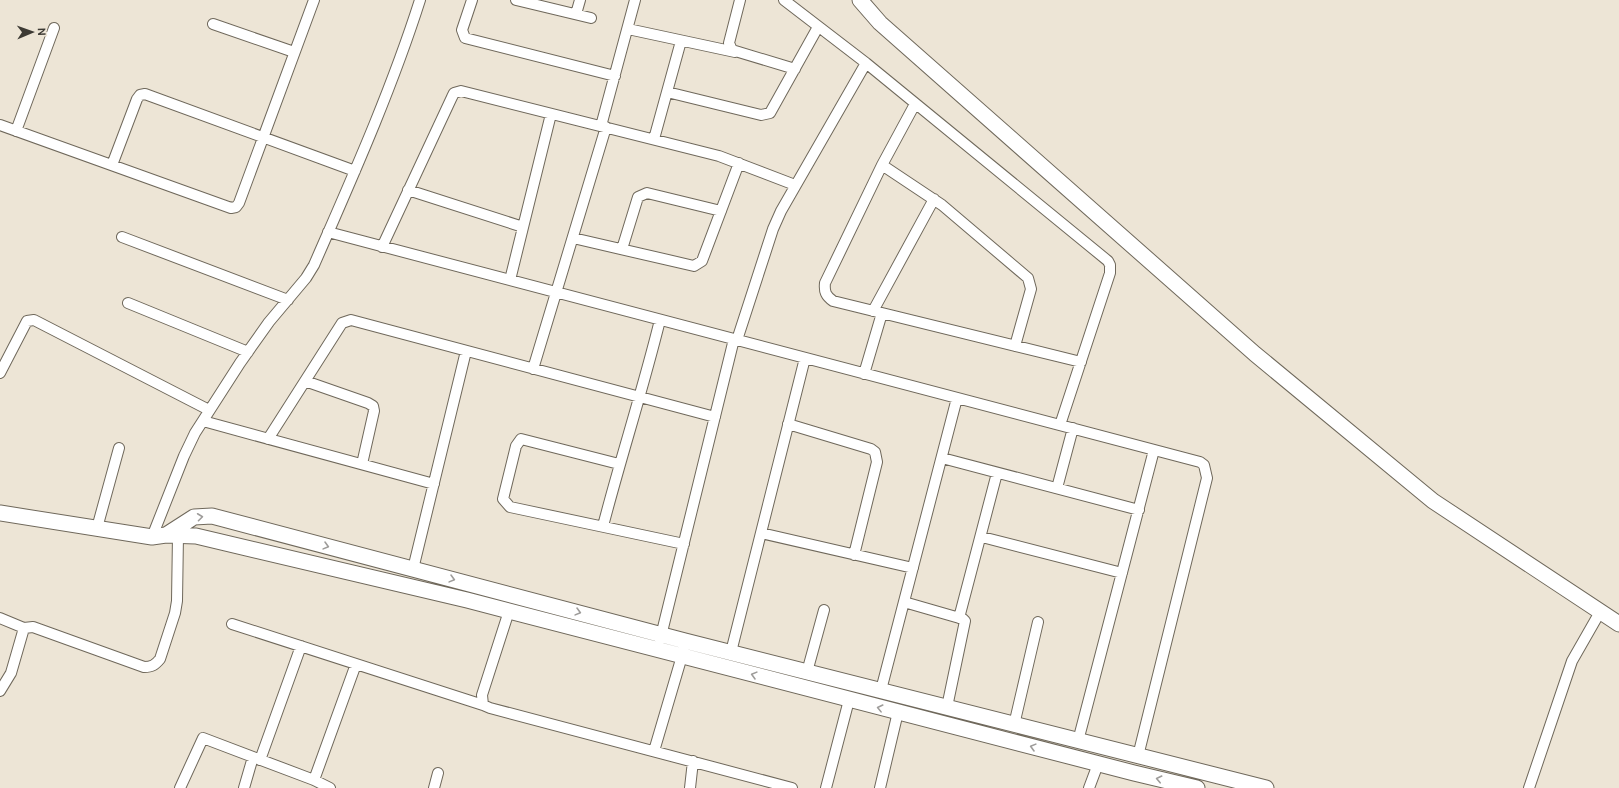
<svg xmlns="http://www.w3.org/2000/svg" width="1619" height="788" font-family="Ubuntu,sans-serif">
<rect width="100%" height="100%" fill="#ede5d6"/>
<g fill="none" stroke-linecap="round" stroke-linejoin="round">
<defs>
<path id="street" d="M472,0L462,30L465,38L615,76
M516,0L591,18
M740,0L729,43L732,50L795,69
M784,0L866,63L1108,261L1110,265V273L1060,425
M576,14L580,0
M213,24L294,52
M628,29L735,52
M667,92L761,115L770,113L818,27
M915,104L882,165L825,283C824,292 826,296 833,301L1081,362
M0,125L231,208L236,207L239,203L314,0
M601,126L635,0
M16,131L54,28
M654,139L681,41
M112,165L137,99L140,95L145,94L355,171
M882,165L942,205L1028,278L1031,289L1015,346
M408,190L523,227
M328,232L1200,462L1204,465L1207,478L1138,756
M122,237L288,300
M573,238L694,266L702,261L739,163
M382,247L452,97L454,93L461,91L719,156L795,185
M622,249L638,197L647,193L721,211
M510,280L551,114
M128,303L248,352
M873,311L934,199
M737,340L773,229L781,211L866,63
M533,369L606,127
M0,373L27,321L34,320L209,410
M864,374L882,313
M305,381L368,403L373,406L374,411L362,464
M203,421L434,484
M788,424L871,449L875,452L877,462L854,555
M268,439L342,323L351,320L715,417
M942,458L1139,510
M619,464L521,439L516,446L503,499L510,507L684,544
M1057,488L1073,428
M603,526C621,457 643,389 660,320
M97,528L119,448
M761,533L913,568
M152,537L184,456L195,433L240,363L269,322L306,278L314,265C352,178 391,91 420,0
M982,537L1122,573
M413,569L466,351
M904,602L963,619L965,621L947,707
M509,611L482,695L483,705L490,708L792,788
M0,618L24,628
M959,618L997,473
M232,624L483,705
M660,640L734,339
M731,652L805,358
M807,672L824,610
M881,690L957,398
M0,691L11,673L24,628L33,627L144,667C152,667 155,665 160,659L175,613L177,601L178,535
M1014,725L1038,622
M1078,741L1154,450
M654,751L682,656L685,641
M260,760L301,646
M314,780L356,664
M180,788L203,738L314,780L330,788
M244,788L253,757
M434,788L438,773
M690,788L693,761
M826,788L849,700
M880,788L898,712
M1089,788L1098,764
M1529,788L1572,661L1600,612"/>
<path id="secondary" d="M860,0L880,23L1255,354L1433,501L1619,624
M0,513L152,537L166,535L196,536L467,600L1134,773L1197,788
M166,535L194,517L212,516L685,641L1266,788"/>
</defs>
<!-- street casing -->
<use href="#street" stroke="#6f685b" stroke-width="12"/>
<!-- secondary casing -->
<use href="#secondary" stroke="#6f685b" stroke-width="17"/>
<!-- street -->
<use href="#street" stroke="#fff" stroke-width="10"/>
<!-- secondary -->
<use href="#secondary" stroke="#fff" stroke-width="15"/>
</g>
<!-- one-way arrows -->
<defs><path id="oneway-chevron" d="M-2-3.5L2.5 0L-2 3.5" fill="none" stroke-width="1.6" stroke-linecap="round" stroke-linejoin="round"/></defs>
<g stroke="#9e9c9a">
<use href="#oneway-chevron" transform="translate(200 517) rotate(-7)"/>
<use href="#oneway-chevron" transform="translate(326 546) rotate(15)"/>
<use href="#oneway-chevron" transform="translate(452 579) rotate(15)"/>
<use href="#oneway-chevron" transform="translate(578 612) rotate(15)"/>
<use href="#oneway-chevron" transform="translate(754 675) rotate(-165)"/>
<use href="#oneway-chevron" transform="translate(880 708) rotate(-166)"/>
<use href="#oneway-chevron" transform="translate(1033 747) rotate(-165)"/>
<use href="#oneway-chevron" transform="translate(1159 779) rotate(-167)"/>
</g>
<!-- north arrow -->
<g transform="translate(32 32) rotate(88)" stroke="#ede5d6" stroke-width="3" paint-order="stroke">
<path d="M0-3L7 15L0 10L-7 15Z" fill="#3d3a34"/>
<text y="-6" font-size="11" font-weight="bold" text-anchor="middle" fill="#3d3a34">N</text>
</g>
</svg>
